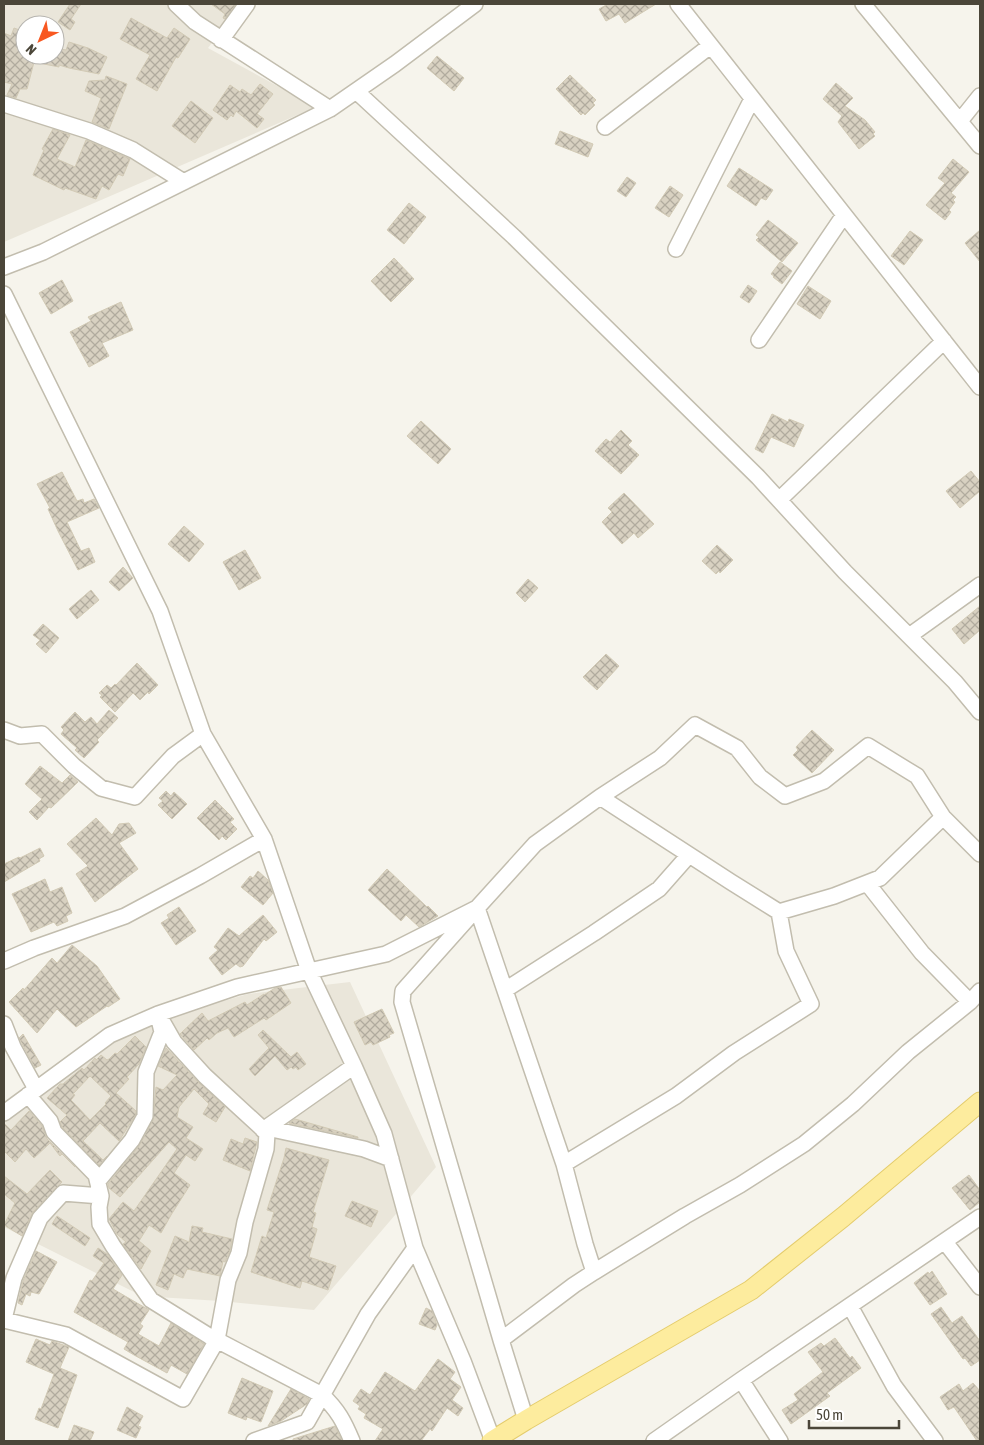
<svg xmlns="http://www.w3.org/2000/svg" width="984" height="1445" font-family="'Asap Condensed',sans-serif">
<defs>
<pattern id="building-cross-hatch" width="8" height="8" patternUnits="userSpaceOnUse" patternTransform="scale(1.25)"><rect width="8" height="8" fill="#d8d1c1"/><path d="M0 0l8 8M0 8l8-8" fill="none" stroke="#b1ab9e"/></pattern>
</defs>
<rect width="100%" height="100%" fill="#f6f4ec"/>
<!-- residential -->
<path fill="#eae6da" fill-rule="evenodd" d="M4,4H241L208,48L316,107L4,242ZM25,25H55V55H25Z
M350,982L436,1167L314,1310L220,1301L142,1296L4,1227V1117L103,1045L150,1022L248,994Z"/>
<!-- building -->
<path fill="url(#building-cross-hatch)" stroke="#d2cab5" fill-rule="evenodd" d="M70,4H81L71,19L75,22L70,30L58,22Z
M211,4H236L225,19L223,18L225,14Z
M608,4H656L625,23L619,14L606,21L599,9Z
M131,18L167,38L174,28L190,39L178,58L176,57L157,91L136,79L150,55L120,39Z
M14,28L25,32V42L21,52L25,53V55H55V48L66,50L69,42L88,48L107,57L99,74L69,68L59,65V67L34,62L27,89H20L16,98L7,95L12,84L4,82V33L11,36Z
M437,56L464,78L454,91L427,68Z
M570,75L596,100L593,103L595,105L585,115L583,113L581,115L556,89Z
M106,76L127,84L109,129L92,122L101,98L85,91L89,81L105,80Z
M836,83L853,98L845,106L865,120L875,132L873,134L875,136L859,149L838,122L842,116L823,99Z
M260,84L273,94L257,114L264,119L257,128L236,111L233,117L231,115L227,120L213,110L230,85L240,92L242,89L251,95Z
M191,101L213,118L195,143L172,126Z
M53,129L70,135L57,159L75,167L86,140L130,159L123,176L118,174L109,190L102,186L96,199L65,188L64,190L33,175L44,150L42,149Z
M560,131L593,144L588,157L555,144Z
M953,159L969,172L951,193L956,197L953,200L955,202L949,210L951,212L945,220L926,205L945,183L938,178Z
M739,168L773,190L766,200L761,198L756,206L727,186Z
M627,177L636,183L626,197L617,191Z
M670,186L683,195L669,217L655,208Z
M409,203L426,217L404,244L387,230Z
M768,220L798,243L782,262L756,240L759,237L756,235Z
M980,230V262L965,243Z
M910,231L923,240L904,265L891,256Z
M394,258L414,279L391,302L371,281Z
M780,262L792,271L782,284L773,277L774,276L771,274Z
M62,280L73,301L51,314L39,293Z
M748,285L757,291L749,303L740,297Z
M808,286L831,301L820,319L797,304Z
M121,302L133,330L102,343L109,356L89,367L70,332L91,321L88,317Z
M772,414L788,422L789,419L804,425L794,447L771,437L763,453L755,449Z
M421,421L451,449L438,464L407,436Z
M621,430L632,441L628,445L639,455L621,474L595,451L606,439L610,442Z
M971,471L980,482V491L960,508L946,491Z
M62,472L77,501L83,499L84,503L94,499L99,508L67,522L81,551L89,548L95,562L78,570L58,531L48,509L50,508L37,484Z
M624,493L654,524L638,538L634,533L622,544L602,522L612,512L608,508Z
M184,526L204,544L189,562L168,544Z
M717,545L733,560L720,573L719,571L716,574L702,561Z
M245,550L261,578L239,590L223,562Z
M123,567L133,578L119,591L109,582Z
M528,579L538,588L525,602L516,593Z
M91,590L99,600L77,619L69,609Z
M980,606V630L964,644L952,629Z
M43,624L59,638L46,653L36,644L40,640L33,635Z
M606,654L619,666L597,690L583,677Z
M137,663L158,685L149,694L148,692L140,700L133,693L115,712L100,697L102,695L99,693L107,685L111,688L115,684L116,685Z
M109,710L118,718L97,740L99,742L84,758L75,750L77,748L61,734L64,730L61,727L75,712L85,722L91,717L97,724Z
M812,730L834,750L812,773L793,755L798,750L796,747Z
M40,766L62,783L70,775L78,782L51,808L49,807L37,820L29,812L42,799L25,784Z
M166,791L171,796L174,792L187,804L172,819L158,805L163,801L159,798Z
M215,800L234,819L230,822L237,829L226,840L222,836L219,840L197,818Z
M96,818L112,835L119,824L129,823L136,833L119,843L138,869L95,902L76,874L88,866L67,844Z
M40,848L44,856L39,859L40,861L4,882V864L19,857L20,858Z
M387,869L427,907L428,906L438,916L419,927L406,915L401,921L368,890Z
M258,871L268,880L273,893L263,905L241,887L250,876L253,878Z
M45,879L50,892L62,887L72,913L66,916L68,921L57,926L54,922L31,932L12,894Z
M179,907L196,931L176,945L161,923L169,918L167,915Z
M263,915L277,932L266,941L264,939L243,966L240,967L236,964L222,975L209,958L218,950L214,947L228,928L239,936Z
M72,945L97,966L120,999L108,1007L107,1006L76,1027L57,1009L37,1033L9,1002L23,988L24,990L52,958L57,963Z
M281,987L291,1003L266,1020L264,1018L234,1037L228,1028L217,1033L209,1040L207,1038L194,1050L180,1034L202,1013L208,1021L245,1002L247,1005L264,994V995L275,988Z
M382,1009L394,1033L389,1035L390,1037L373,1045L371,1042L365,1045L354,1022Z
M263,1030L291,1057L297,1052L306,1064L298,1070L296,1067L293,1069L291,1067L287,1070L275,1056L255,1076L249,1069L269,1048L258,1035Z
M23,1034L41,1065L35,1068L19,1038Z
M135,1036L146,1047L139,1064L127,1077L129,1079L116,1093L136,1111V1114L119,1141L100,1123L83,1141L103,1160L107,1156L99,1165L62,1127L60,1122L67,1115L47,1098L60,1084H63L82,1068L84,1070L95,1058L96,1060L101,1055L107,1060L109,1059L115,1053L117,1054ZM90,1076L111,1096L105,1103L106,1104L90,1120L71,1100L75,1095L73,1094Z
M166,1048L199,1083L225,1107L216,1122L203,1114L209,1104L194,1089L179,1107L177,1117L193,1127L186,1138L203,1149L195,1161L186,1155L174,1173L190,1185L171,1215L161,1233L149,1225L139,1241L151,1251L141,1269L123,1244L126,1242L117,1234L109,1219L123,1202L134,1211L177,1149L169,1142L120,1197L109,1188L108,1184L139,1146L153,1120L156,1087L163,1090L177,1075L158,1066Z
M29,1111L42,1126L47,1139L75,1167L62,1154L60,1156L50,1143L34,1158L26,1149L15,1162L4,1151V1123L11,1130Z
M295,1119L358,1137V1138L289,1123Z
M245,1138L257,1142L250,1171L223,1160L231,1139L243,1144Z
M286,1148L329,1160L313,1212L316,1213L312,1227L317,1229L309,1257L336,1266L328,1290L302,1281L300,1288L251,1272L262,1236L266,1238L274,1212L267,1210L284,1158Z
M50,1170L62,1182L33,1212L22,1236L4,1225L15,1203L4,1194V1176L27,1194Z
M969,1175L980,1190V1202L970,1210L952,1188Z
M352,1201L378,1211L371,1227L345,1216Z
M57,1216L90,1238L85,1246L52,1224Z
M192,1226L203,1228L202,1232L232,1239L230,1250L225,1262L223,1261L220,1276L187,1269L183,1278L174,1274L168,1290L156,1285L175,1236L189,1242Z
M98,1248L107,1254L122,1275L113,1289L149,1310L140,1324L143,1326L138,1334L159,1346L171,1323L204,1344L187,1374L171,1365L167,1373L134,1355L124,1349L128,1342L74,1312L90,1280L92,1281L104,1263L93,1256Z
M36,1251L57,1262L39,1294L31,1292L30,1296L26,1294L22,1305L18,1303L23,1281Z
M932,1271L947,1294L930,1305L914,1283L928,1272L929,1274Z
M941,1307L952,1323L962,1316L980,1341V1360L971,1366L965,1358L963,1359L931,1314Z
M426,1308L432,1311L437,1325L435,1330L419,1324Z
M835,1338L850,1358L852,1356L861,1368L827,1393L830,1396L791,1424L782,1410L798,1400L794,1394L823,1372L808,1352L821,1343L824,1346Z
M36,1339L50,1345L52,1341L69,1347L60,1368L77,1375L58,1428L35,1419L39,1408L41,1409L54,1374L26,1362Z
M438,1359L455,1372L450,1379L461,1387L452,1400L463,1408L458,1416L447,1408L432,1431L430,1429L421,1441H375L383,1429L364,1418L366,1414L358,1409L360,1406L353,1401L361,1389L370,1395L385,1372L415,1391Z
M242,1378L273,1391L261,1422L247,1417L246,1420L228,1413Z
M973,1383L980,1391V1441H977L954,1407L948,1410L940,1397L959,1384L963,1391Z
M291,1389L309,1399L307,1404L281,1421L268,1426Z
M127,1407L143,1416L138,1426L141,1427L136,1438L117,1430Z
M74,1425L94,1432L90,1441H68Z
M335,1426L342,1441H293V1439Z"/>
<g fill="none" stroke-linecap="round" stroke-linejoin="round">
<defs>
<path id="minor" d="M176,4L195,22L330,109
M678,4L980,387
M863,4L980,146
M221,40L247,4
M356,91L514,237L758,477L845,572L955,682L980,712
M4,104L89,131L133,150L184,182
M960,121L980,96
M605,127L710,46
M676,249L752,99
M4,267L43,252L330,109L395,64L475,4
M4,294L160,611L203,734L264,839L309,971L354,1066L384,1134L415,1248L463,1361L493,1441
M759,340L844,215
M779,500L944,341
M909,636L980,585
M4,730L20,736L42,734L74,766L101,788L135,797L173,756L203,734
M600,797L660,758L695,725L737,748L760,777L785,796L824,781L868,746L917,776L943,817
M867,883L922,953L970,1002
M4,961L34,948L125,916L200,876L264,839
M505,990L594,933L659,889L689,855
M4,1024L13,1047L36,1089
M28,1095L50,1121L54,1132L96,1175L101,1196L99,1207L100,1224L113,1246L151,1300L209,1336L322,1395C338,1410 344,1422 352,1441
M4,1113L110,1035L158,1014L237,987L386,954L477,908L535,844L600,797L731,882L779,912L834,896L880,878L943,817L980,854
M267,1128L364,1149L391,1159
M263,1130L354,1066
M564,1164L676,1096L734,1053L811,1004L786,951L779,912
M98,1181L132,1140L145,1116L146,1072L162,1032L159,1019
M945,1242L980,1287
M594,1272L685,1216L740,1185L804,1144L853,1104L908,1052L970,1002L980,991
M850,1306L894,1386L935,1441
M4,1319L14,1278L40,1218L63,1193L101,1196
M4,1320L66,1335L183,1399L217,1340L228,1280L239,1253L245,1222L266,1149L267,1133L205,1076L174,1042L158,1014
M501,1340L402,1002L403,991L477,908L564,1164L585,1244L594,1272L574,1285L501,1340L526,1420
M741,1380L780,1441
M254,1441L307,1422L368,1314L415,1248
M654,1441L741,1380L980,1217"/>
<path id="major" d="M492,1441L526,1420L751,1290L843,1217L980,1102"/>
</defs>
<!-- minor casing -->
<use href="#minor" stroke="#c2bdae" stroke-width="18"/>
<!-- major casing -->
<use href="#major" stroke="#e4cc6c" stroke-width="21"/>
<!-- minor -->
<use href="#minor" stroke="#fff" stroke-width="15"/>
<!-- major -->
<use href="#major" stroke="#fdec9e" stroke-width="19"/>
</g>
<!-- border -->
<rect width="984" height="1445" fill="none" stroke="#4b4639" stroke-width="10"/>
<!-- north arrow -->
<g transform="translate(40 40) rotate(223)"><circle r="24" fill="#ffffff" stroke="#b7b5b0"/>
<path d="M0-4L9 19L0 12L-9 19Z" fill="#f85821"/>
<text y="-8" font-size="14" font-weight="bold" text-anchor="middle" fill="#4b4639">N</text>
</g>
<!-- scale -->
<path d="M809 1420v8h90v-8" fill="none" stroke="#4b4639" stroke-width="2.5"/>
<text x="816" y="1420" font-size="15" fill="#4b4639" stroke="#ffffff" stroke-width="4" paint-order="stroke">50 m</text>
</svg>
